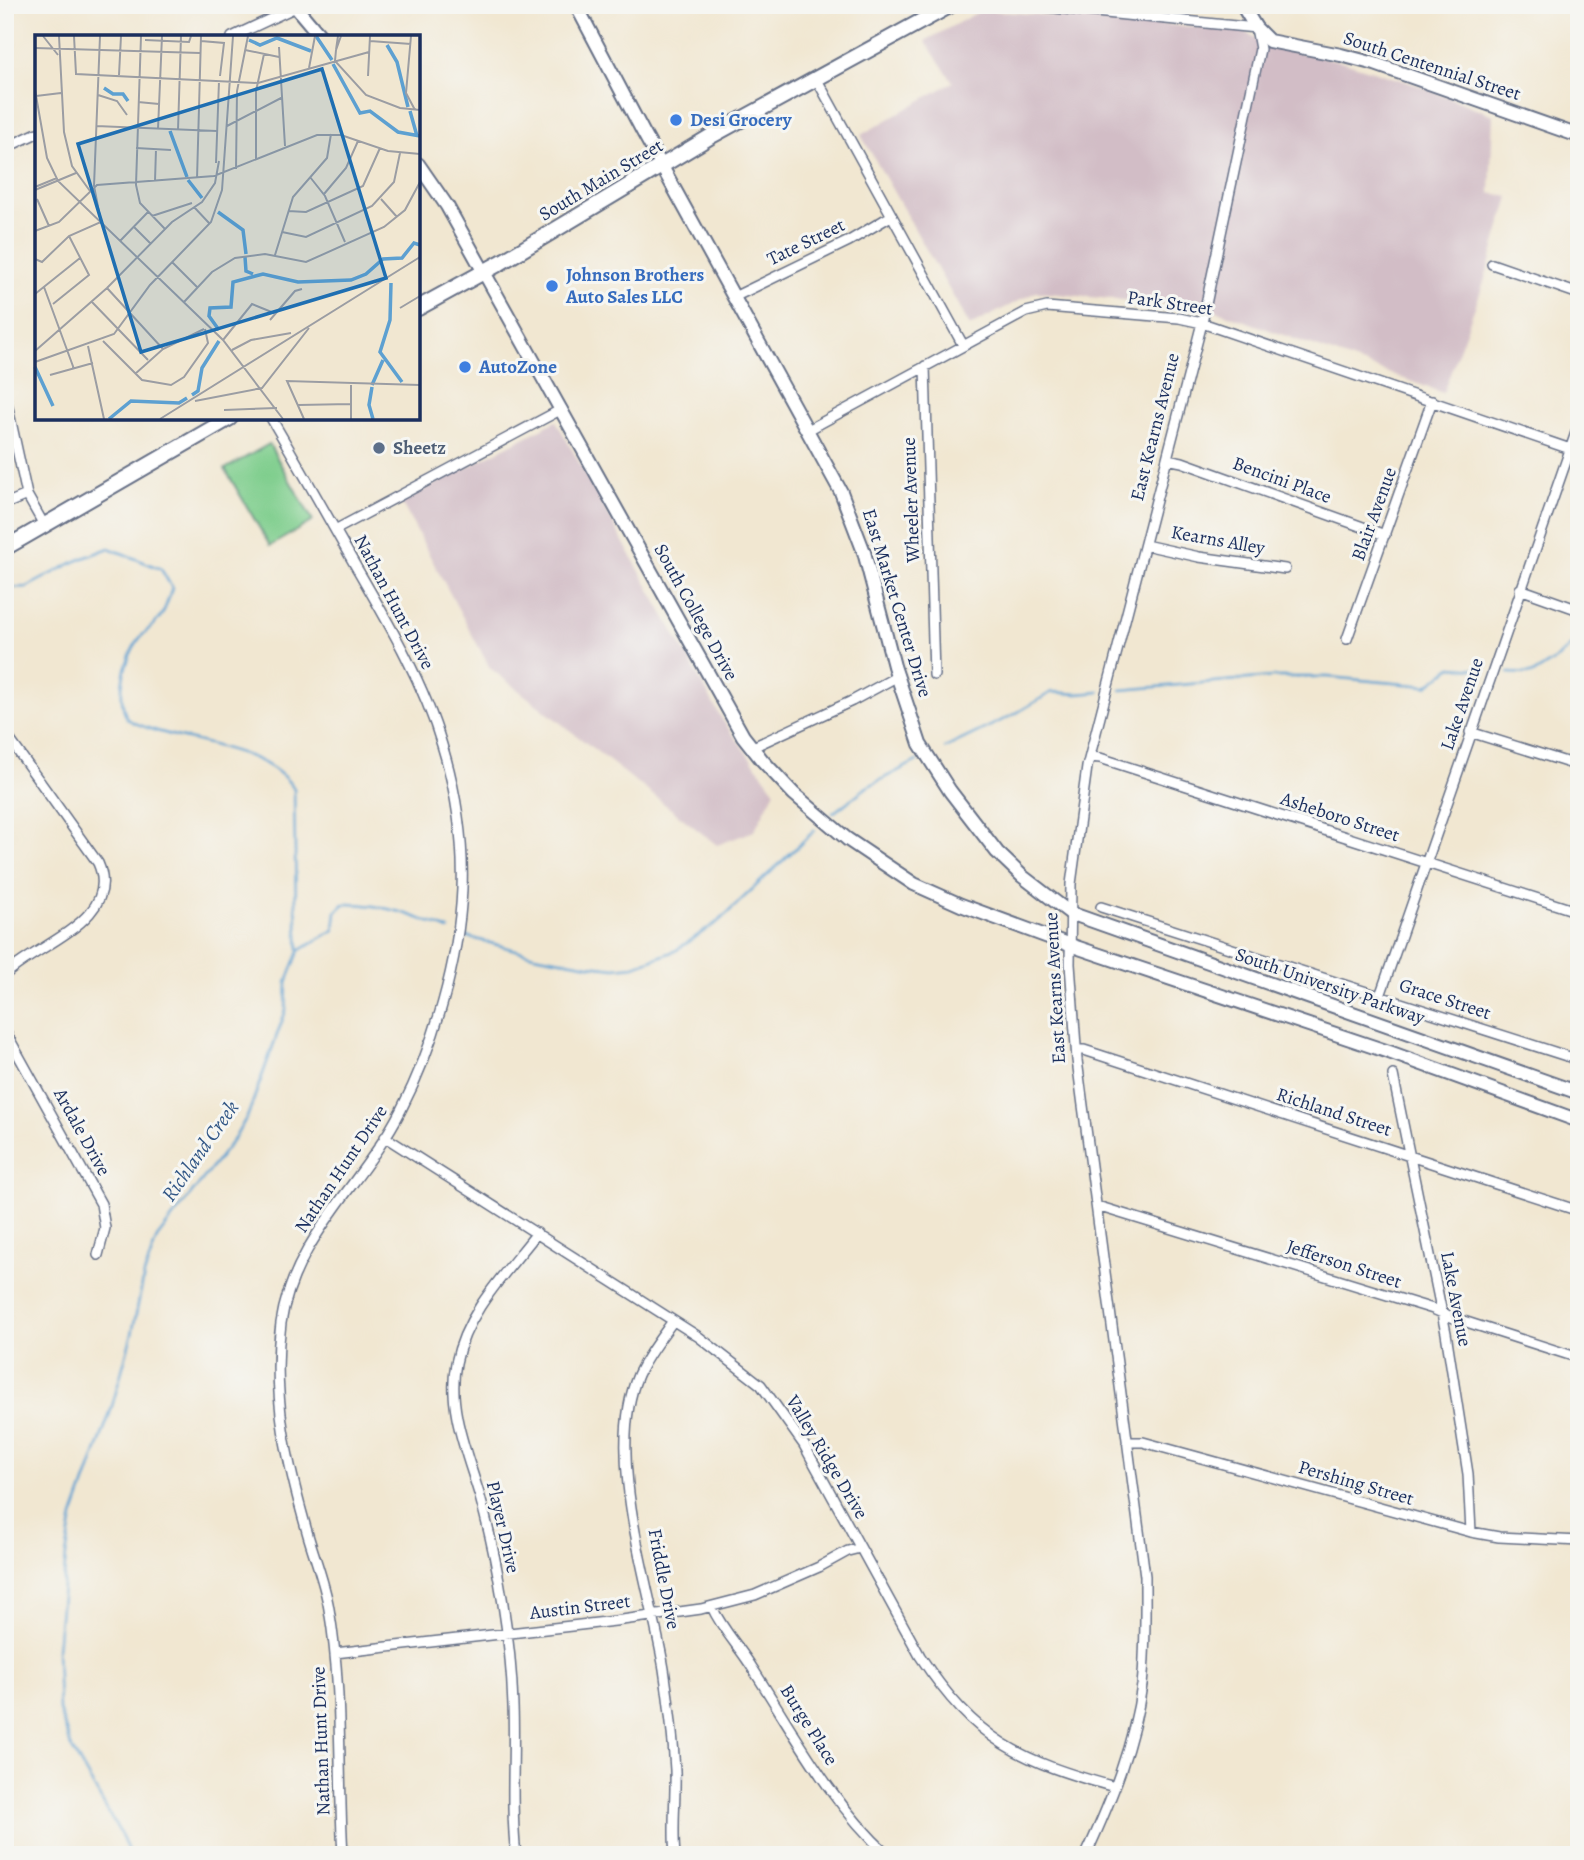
<svg xmlns="http://www.w3.org/2000/svg" width="1584" height="1860" font-family="Alegreya,serif">
<rect width="100%" height="100%" fill="#f6f6f2"/>
<filter id="ink" filterUnits="userSpaceOnUse"><feTurbulence type="fractalNoise" baseFrequency=".0143" numOctaves="2"/><feDisplacementMap in="SourceGraphic" scale="14" xChannelSelector="R" yChannelSelector="G"/><feConvolveMatrix kernelMatrix="1 2 1 2 8 2 1 2 1" color-interpolation-filters="sRGB"/></filter>
<filter id="wash" filterUnits="userSpaceOnUse"><feTurbulence type="fractalNoise" baseFrequency=".00686" numOctaves="4" result="noise"/><feDisplacementMap in="SourceGraphic" scale="28" xChannelSelector="R" yChannelSelector="G"/><feGaussianBlur stdDeviation="1.57" result="paint"/><feColorMatrix in="noise" values="0 0 0 0 0 0 0 0 0 0 0 0 0 0 0 0 0 1.4 0 .05"/><feComposite in="paint" operator="in"/></filter>
<g filter="url(#wash)">
<rect width="100%" height="100%" fill="#f1e7d1"/>
<!-- industrial -->
<path fill="#d2bdc6" d="M982,10L1244,31L1270,47L1341,61L1417,85L1493,115L1490,193L1509,197L1483,285L1443,393L1209,308L1036,292L970,326L861,135L953,82L925,41Z
M556,421L723,721L775,791L754,831L717,845L490,668L401,502Z"/>
<!-- green -->
<path fill="#7fce8d" stroke="#4d7e76" stroke-width="2" d="M269,444L313,521L270,546L225,469Z"/>
<g fill="none" stroke-linecap="round" stroke-linejoin="round">
<!-- stream -->
<path stroke="#5da0d1" stroke-width="2.5" d="M5,588L27,587L76,561L109,548L161,569L172,588C169,596 167,606 162,614C157,624 146,630 139,639C124,660 116,694 127,719C174,745 264,742 294,789L296,908L299,951L287,982L286,1010L248,1115L234,1139L157,1238L144,1275L132,1334L111,1410L73,1517L66,1555L57,1649L59,1710L72,1749L119,1831L130,1855
M1509,673L1533,674L1558,658L1579,638
M1121,690L1272,677H1328L1427,686L1452,667L1479,669
M945,748L1013,715L1052,692L1078,694L1099,692
M833,813L867,787L917,761
M465,936L534,955L589,965L615,968L634,966L675,951L719,921L815,830
M299,951L334,930L336,912L344,904C382,903 415,916 449,930"/>
</g>
</g>
<g filter="url(#ink)">
<g fill="none" stroke-linecap="round" stroke-linejoin="round">
<defs>
<path id="street" d="M1025,5L1256,28L1260,49L1202,323L1087,767L1071,884L1070,964L1077,1060L1145,1576C1145,1613 1146,1649 1142,1685C1134,1744 1111,1801 1086,1855
M232,37L298,6
M816,78L963,345
M5,148L37,133
M1492,264L1579,294
M734,297L849,241L891,216
M925,366L934,675
M5,394L27,495L44,525
M271,418C300,467 327,516 355,565C388,622 423,681 442,745C456,790 464,842 462,889C459,961 434,1046 401,1110C364,1183 293,1239 281,1323C271,1396 288,1466 308,1535C315,1559 325,1584 329,1609C343,1690 338,1773 343,1855
M808,430L1026,312L1047,307L1179,318L1202,323L1579,452
M1167,459L1182,462L1385,535
M5,504L27,495
M335,530L562,409
M1145,545L1199,557L1285,569
M1520,589L1579,610
M1347,639L1432,401
M1470,732L1579,766
M5,733L98,863C123,919 37,944 5,975
M753,747L852,701L898,676
M1090,757L1100,758L1579,912
M1101,907L1579,1060
M1380,996L1579,424
M5,1031L101,1204L105,1228L98,1255
M1077,1050H1084L1579,1211
M1393,1075L1446,1333L1468,1474L1471,1532
M385,1137L699,1337L761,1385L804,1445L920,1656C976,1741 1020,1761 1115,1787
M1097,1206L1433,1309L1454,1318L1579,1358
M673,1321C660,1339 647,1355 638,1375C604,1454 650,1586 664,1669C669,1702 673,1736 675,1770C676,1798 672,1826 675,1855
M1127,1442H1143L1471,1532L1499,1537L1579,1541
M712,1607C723,1631 739,1646 753,1669C795,1734 830,1802 888,1855
M335,1653L615,1621L701,1609L755,1595L819,1567L848,1551L860,1548
M516,1855C510,1806 515,1756 513,1706C511,1639 498,1562 480,1497C467,1453 447,1408 456,1363C466,1312 506,1273 537,1233"/>
<path id="secondary" d="M294,5L321,37
M576,5L643,132L841,492L864,552L894,666L920,744L950,791L997,852L1022,876L1070,913L1579,1093
M1242,5L1256,28L1269,41L1341,55L1375,64L1579,136
M418,164L447,206L743,736L762,760L794,794L847,839L914,884L961,905L1070,945L1389,1052L1579,1121"/>
<path id="primary" d="M418,308L500,263L713,135L951,5
M5,548L230,418"/>
</defs>
<!-- street casing -->
<use href="#street" stroke="#666f86" stroke-width="12"/>
<!-- secondary casing -->
<use href="#secondary" stroke="#666f86" stroke-width="16"/>
<!-- primary casing -->
<use href="#primary" stroke="#666f86" stroke-width="18"/>
<!-- street -->
<use href="#street" stroke="#fff" stroke-width="9"/>
<!-- secondary -->
<use href="#secondary" stroke="#fff" stroke-width="12"/>
<!-- primary -->
<use href="#primary" stroke="#fff" stroke-width="14"/>
</g>
</g>
<!-- markers -->
<g fill="#3f7fe0" stroke="#f6f6f2" stroke-width="2.5">
<circle cx="676" cy="120" r="7"/>
<circle cx="552" cy="286" r="7"/>
<circle cx="465" cy="367" r="7"/>
</g>
<circle fill="#5c6f8a" stroke="#f6f6f2" stroke-width="2.5" cx="379" cy="448" r="7"/>
<g text-anchor="middle" dominant-baseline="central" stroke-width="6" stroke-linejoin="round" paint-order="stroke">
<!-- street labels -->
<g font-size="19" fill="#1b2f5e" stroke="#f6f6f2">
<text transform="translate(1432 66) rotate(18)">South Centennial Street</text>
<text transform="translate(601 180) rotate(-31)">South Main Street</text>
<text transform="translate(806 242) rotate(-26)">Tate Street</text>
<text transform="translate(1170 303) rotate(8)">Park Street</text>
<text transform="translate(1155 427) rotate(-76)">East Kearns Avenue</text>
<text transform="translate(1282 480) rotate(20)">Bencini Place</text>
<text transform="translate(911 500) rotate(-92)">Wheeler Avenue</text>
<text transform="translate(1374 514) rotate(-70)">Blair Avenue</text>
<text transform="translate(1218 540) rotate(10)">Kearns Alley</text>
<text transform="translate(394 602) rotate(62)">Nathan Hunt Drive</text>
<text transform="translate(897 603) rotate(73)">East Market Center Drive</text>
<text transform="translate(696 612) rotate(61)">South College Drive</text>
<text transform="translate(1462 704) rotate(-71)">Lake Avenue</text>
<text transform="translate(1340 817) rotate(18)">Asheboro Street</text>
<text transform="translate(1330 986) rotate(19)">South University Parkway</text>
<text transform="translate(1055 988) rotate(-93)">East Kearns Avenue</text>
<text transform="translate(1445 999) rotate(18)">Grace Street</text>
<text transform="translate(1334 1112) rotate(18)">Richland Street</text>
<text transform="translate(82 1132) rotate(61)">Ardale Drive</text>
<text transform="translate(341 1169) rotate(-56)">Nathan Hunt Drive</text>
<text transform="translate(1344 1264) rotate(18)">Jefferson Street</text>
<text transform="translate(1456 1299) rotate(79)">Lake Avenue</text>
<text transform="translate(827 1457) rotate(59)">Valley Ridge Drive</text>
<text transform="translate(1356 1483) rotate(16)">Pershing Street</text>
<text transform="translate(503 1527) rotate(77)">Player Drive</text>
<text transform="translate(664 1579) rotate(79)">Friddle Drive</text>
<text transform="translate(580 1607) rotate(-7)">Austin Street</text>
<text transform="translate(809 1725) rotate(58)">Burge Place</text>
<text transform="translate(321 1741) rotate(-92)">Nathan Hunt Drive</text>
</g>
<!-- shop labels -->
<g font-size="19" font-weight="bold" fill="#366cbe" stroke="#f6f6f2" text-anchor="start">
<text x="690" y="120">Desi Grocery</text>
<text x="566" y="275">Johnson Brothers<tspan x="566" dy="22">Auto Sales LLC</tspan></text>
<text x="479" y="367">AutoZone</text>
</g>
<!-- service labels -->
<g font-size="19" font-weight="bold" fill="#4e5e75" stroke="#f6f6f2" text-anchor="start">
<text x="393" y="448">Sheetz</text>
</g>
<!-- water labels -->
<g font-size="21" font-style="italic" fill="#325786" stroke="#f6f6f2">
<text transform="translate(200 1151) rotate(-55)">Richland Creek</text>
</g>
</g>
<!-- overview -->
<g transform="translate(35 35)">
<rect width="385" height="385" fill="#f1e7d1"/>
<path fill="none" stroke="#5da0d1" stroke-width="3.5" d="M281,1L297,25M214,5L225,10L242,3L276,16M352,10L362,27L373,72M298,29L325,78L335,76L363,97L385,101M69,53L78,59H88L93,66M375,76L382,101M135,96L152,142M153,145L167,163M183,177L208,195L211,219M210,222L211,236L218,239M356,248L355,285L345,317L367,347M184,295L174,281L175,273L196,272L198,247L228,239L263,247L316,245L331,239L348,224L367,223L379,208L385,210M0,332L18,371M337,350L348,325M337,352L334,370L338,384M157,360L163,356L167,333L184,306M74,384L96,366L144,368L152,363"/>
<path fill="none" stroke="#9b9da3" stroke-width="2" d="M8,1L23,20M24,1L29,97L37,131L55,156M39,1L41,39L223,48L334,17M106,1L101,150L105,168L130,194M303,1L301,15L306,1M376,1L371,58L380,75M110,5L154,7L156,1M166,6L189,8L185,41M335,6L376,9M244,12L250,111M0,13L165,18M210,15L244,22M301,15L300,26L331,60L365,73L385,75M274,33L280,1M84,40L86,1M333,41L335,1M0,55L12,123L23,146L188,305L248,384M63,60L82,66L92,80M1,61L26,58M103,67L124,69M61,91L182,96M192,91L248,62M123,94L127,1M143,95L146,1M101,113L136,115M221,124V56L229,19M181,128L184,46M201,134L202,56L213,1M275,142L290,161L310,207M162,144L166,1M120,146L121,114M0,152L22,143M0,155L41,138M289,159L311,133L323,106M2,164L14,191M346,164L362,182M159,172L174,188M253,176L271,177L328,151L345,113M117,181L157,168M99,192L116,209M0,196L24,187L62,150L179,141L282,100H306L353,116L385,119M247,197L271,202L337,171L359,147L365,118M85,206L113,177M240,220L258,162L292,123L296,99M0,224L7,227L34,201L66,187L59,151L65,1M137,227L162,252M9,252L39,334M72,253L128,314M0,259L45,223M57,267L113,325M149,267L177,237L200,223L230,219L271,227L349,192L370,175L385,147M18,269L54,240L34,201M365,273L385,261M235,285L260,256L267,254M188,305L217,269L239,278M68,306L107,345L136,350L149,342L173,308L170,294M53,311L69,384M197,315L216,305L256,298M0,316L72,253L137,187L167,167L180,148L184,126M0,327L79,299L115,250L176,187L187,155L198,1M100,339L128,314L169,294M15,340L58,328M160,366L227,353L274,293M263,370L316,369M189,375L242,373M125,384L385,222M269,384L252,346L385,350M316,384V350"/>
<path fill="#1f6fb2" fill-opacity="0.15" stroke="#1f6fb2" stroke-width="3.5" d="M287,34L351,243L106,317L43,109Z"/>
<rect width="385" height="385" fill="none" stroke="#1b2f5e" stroke-width="3.5"/>
</g>
<!-- margin -->
<rect width="1584" height="1860" fill="none" stroke="#f6f6f2" stroke-width="28"/>
</svg>
